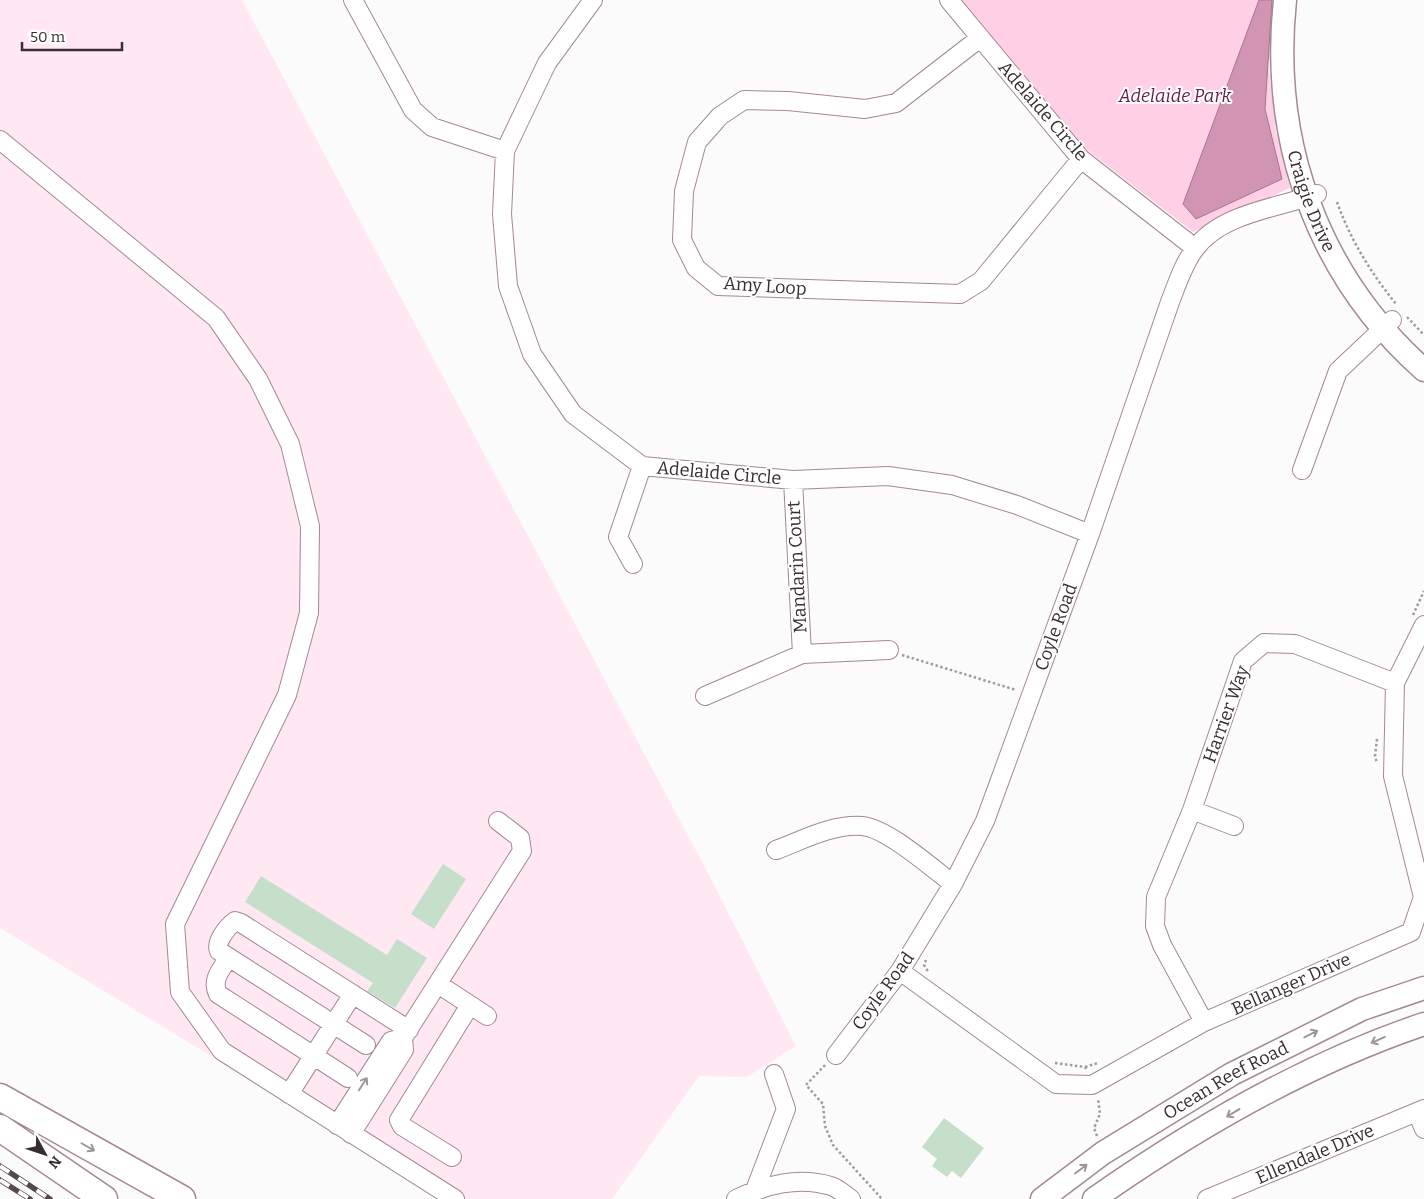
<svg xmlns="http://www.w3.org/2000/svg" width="1424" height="1199" font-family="Bitter,serif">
<rect width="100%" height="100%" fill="#fbfbfb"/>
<!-- built -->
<path fill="#ffe8f2" d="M0,0H242L710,877L796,1046L747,1077L699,1076L612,1199H447L0,928Z"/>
<!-- green -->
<path fill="#ffcfe6" d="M961,0H1274L1269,71L1276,132L1290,188L1193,232L1078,143Z"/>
<!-- water -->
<path fill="#d195b3" stroke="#a3768c" d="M1259,0H1272L1265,109L1282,179L1196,219L1183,204Z"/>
<!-- building -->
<path fill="#c5dfcb" d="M443,864L466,879L434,929L411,914Z
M261,876L387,955L397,939L427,958L395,1008L367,991L373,983L245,902Z
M944,1118L984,1148L961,1178L952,1171L947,1177L932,1166L937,1159L922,1147Z"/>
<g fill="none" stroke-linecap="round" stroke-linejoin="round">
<defs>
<path id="minor" d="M353,0L413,110L432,127L505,151
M593,0L547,63L505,151L502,214L508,286L532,354L573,414L642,466L793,480L888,476L952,485L1017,505L1090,534
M949,0L1081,159L1195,248
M980,38L896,103L865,109L788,101L744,100L720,116L697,142L684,191L682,240L696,268L718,286L960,294L981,281L1081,159
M0,140L216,318L258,379L290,444L310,526L309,613L287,695L175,924L180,992L222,1051L455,1199
M1302,470L1338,371L1392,320
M793,480L802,654
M633,564L618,537L642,466
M705,696L802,654L889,650
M1192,810L1234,826
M776,850C803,840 832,824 862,826C887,828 932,868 953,884
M229,958C221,969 211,980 218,994L348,1078
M900,971L1056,1084L1092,1085L1204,1022L1411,932L1423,897L1393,776L1395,683L1424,625
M438,984L487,1016
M1204,1022L1162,945L1155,926L1156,897L1192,810L1243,661L1264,643L1295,644L1395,683
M403,1038L522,851L520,838L498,821
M366,1045L219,951C215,942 227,927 235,921L241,923L409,1030
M836,1055L900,971L953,884L985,821L1090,534L1170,302C1177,284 1183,265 1194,250C1220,213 1278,208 1317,194
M289,1094L353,994
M1417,1112L1424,1129
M337,1125L391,1041L403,1038L404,1050L351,1134
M452,1157L402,1126L399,1120L470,1005
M755,1190L786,1109L774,1074
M736,1199C766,1185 798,1176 831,1186C838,1188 845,1195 851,1199
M1207,1199L1424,1109"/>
<g id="major">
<path id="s1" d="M1285,0C1270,141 1317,275 1424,370"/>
<path id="s2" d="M1042,1199L1103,1153L1232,1074L1362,1009L1424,988"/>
<path d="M1094,1199C1194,1129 1308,1063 1424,1024"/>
</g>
<path id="highway" d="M0,1097L182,1199
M0,1128L104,1199"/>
</defs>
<!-- minor casing -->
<use href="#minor" stroke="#a48895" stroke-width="20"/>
<!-- major casing -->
<use href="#major" stroke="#a48895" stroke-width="25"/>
<!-- highway casing -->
<use href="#highway" stroke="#a48895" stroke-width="29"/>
<!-- path -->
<path stroke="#a19b9e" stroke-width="2.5" stroke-dasharray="2.5 2.5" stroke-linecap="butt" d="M1337,202C1350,239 1372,275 1397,305
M1407,317L1424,335
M1413,615L1424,591
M902,655L1016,690
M1377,739L1375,756L1377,763
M926,960L924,965L929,973
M1055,1063L1085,1067L1087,1070
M825,1065L806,1085L823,1104L825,1126L833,1145L882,1199
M1085,1067L1098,1063
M1097,1136L1094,1128L1100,1114L1098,1099"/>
<!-- minor -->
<use href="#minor" stroke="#fff" stroke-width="18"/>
<!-- major -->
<use href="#major" stroke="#fff" stroke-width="22"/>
<!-- highway -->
<use href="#highway" stroke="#fff" stroke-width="26"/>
<defs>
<path id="rail" d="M0,1166L50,1199
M0,1180L30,1199"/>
</defs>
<!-- rail casing -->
<use href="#rail" stroke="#53494e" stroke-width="5.5"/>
<!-- rail -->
<use href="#rail" stroke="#fff" stroke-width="4" stroke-dasharray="11" stroke-linecap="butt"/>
</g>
<!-- one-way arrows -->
<defs><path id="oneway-shaft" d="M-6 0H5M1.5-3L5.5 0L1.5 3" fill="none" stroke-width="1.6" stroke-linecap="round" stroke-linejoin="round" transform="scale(1.25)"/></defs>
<g stroke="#9c9698">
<use href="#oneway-shaft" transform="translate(1311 1034) rotate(-27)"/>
<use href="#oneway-shaft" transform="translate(1378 1040) rotate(156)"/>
<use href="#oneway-shaft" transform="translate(363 1084) rotate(-57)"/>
<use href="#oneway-shaft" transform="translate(1233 1113) rotate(149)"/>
<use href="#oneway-shaft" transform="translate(88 1147) rotate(30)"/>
<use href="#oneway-shaft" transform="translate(1081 1169) rotate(-37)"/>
</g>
<g text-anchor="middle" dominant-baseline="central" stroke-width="4" stroke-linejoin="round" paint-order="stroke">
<!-- park labels -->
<g font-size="18" font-style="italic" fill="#631d47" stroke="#fff">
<text x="1175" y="96">Adelaide Park</text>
</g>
<!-- street labels -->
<g font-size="18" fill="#382c32" stroke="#fff">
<text transform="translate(1043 111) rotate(49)">Adelaide Circle</text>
<text stroke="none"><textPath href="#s1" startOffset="205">Craigie Drive</textPath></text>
<text transform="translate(765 286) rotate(4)">Amy Loop</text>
<text transform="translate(719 473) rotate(5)">Adelaide Circle</text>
<text transform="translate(797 567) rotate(-93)">Mandarin Court</text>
<text transform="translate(1056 627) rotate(-70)">Coyle Road</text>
<text transform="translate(1226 714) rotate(-70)">Harrier Way</text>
<text transform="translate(1291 984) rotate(-24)">Bellanger Drive</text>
<text transform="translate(883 991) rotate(-54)">Coyle Road</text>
<text stroke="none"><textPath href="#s2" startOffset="219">Ocean Reef Road</textPath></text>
<text transform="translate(1315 1154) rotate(-23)">Ellendale Drive</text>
</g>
</g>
<!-- north arrow -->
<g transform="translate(45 1154) rotate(130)" stroke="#ffffff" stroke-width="4" paint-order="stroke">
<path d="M0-4L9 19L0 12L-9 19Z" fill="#382c32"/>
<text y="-8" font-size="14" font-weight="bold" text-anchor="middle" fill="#382c32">N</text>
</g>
<!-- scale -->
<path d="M22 42v8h100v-8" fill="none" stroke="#382c32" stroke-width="2.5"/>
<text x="30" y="42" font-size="15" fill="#382c32" stroke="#ffffff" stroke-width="4" paint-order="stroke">50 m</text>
</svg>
